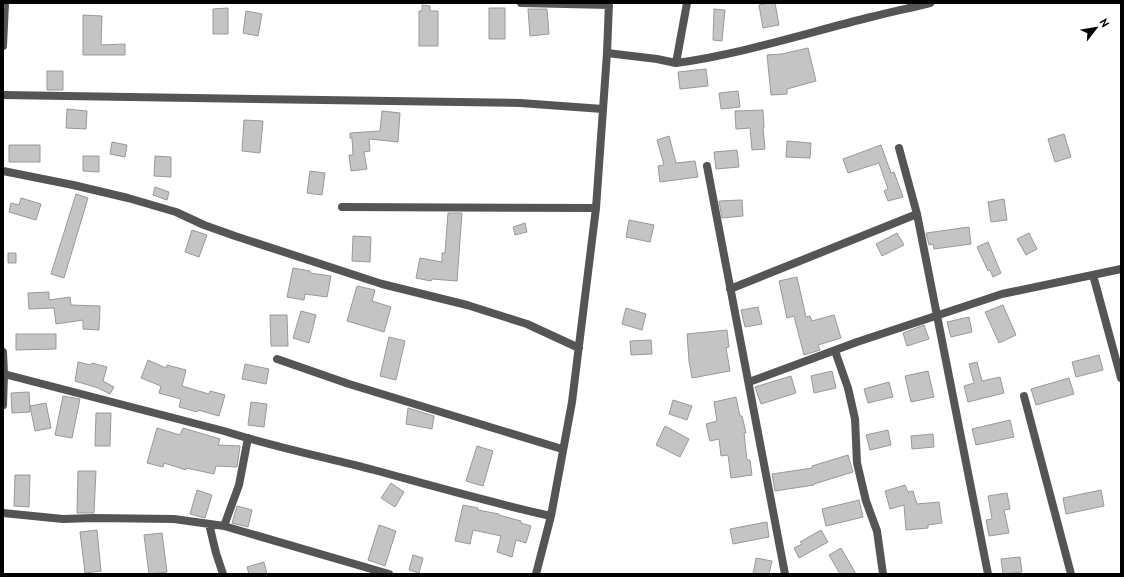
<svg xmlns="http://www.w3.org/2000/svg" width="1124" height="577" font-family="'PT Sans',sans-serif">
<rect width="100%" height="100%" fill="#fff"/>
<!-- building -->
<path fill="#c4c4c4" stroke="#999" d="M768,3H775L779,25L763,28L759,5Z
M422,5L430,6V11H438V46H419V11H422Z
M228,8V34H213V9Z
M489,8H505V39H489Z
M528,9H547L549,34L530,36Z
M714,9L725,10L722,41L713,40Z
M246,11L262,14L258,36L243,33Z
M83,15L102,16L101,45L125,44V55H83Z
M808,48L816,81L787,89V94L771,95L767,55L782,54Z
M706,69L708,86L680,89L678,72Z
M47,71H63V90H47Z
M738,91L740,107L721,109L719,93Z
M67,109L87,111L86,129L66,128Z
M763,110L764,128H763L765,149L752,150L750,128L736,129L735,111Z
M382,111L400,113L398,142L369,139L370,151L364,152L367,169L351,171L349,155H353L352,138H350V133L380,131Z
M244,120L263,121L260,153L242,151Z
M1064,134L1071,157L1055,162L1048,139Z
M669,136L676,163L695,161L698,177L660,182L658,166L664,165L657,140Z
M787,141L811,143L810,158L786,157Z
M112,142L127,145L125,157L110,154Z
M9,145H40V162H9Z
M881,145L891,173L894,172L903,197L888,201L884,191L888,189L879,163L848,173L843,159Z
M737,150L739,167L716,169L714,152Z
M83,156H99V172L83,171Z
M155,156L171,157V177L154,176Z
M310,171L325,173L322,195L307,193Z
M155,187L169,192L167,200L153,195Z
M76,194L88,198L64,278L51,274Z
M21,198L41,204L36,220L9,212L11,203L19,205Z
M1004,199L1007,220L991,222L988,202Z
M742,200L743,216L722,218L719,201Z
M448,213H462L457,281L432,279L431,281L416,278L420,258L442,262V253H445Z
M629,220L654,225L650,242L626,237Z
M525,223L527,232L515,235L513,227Z
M969,227L971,244L934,249L933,244L929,245L926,233Z
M192,230L207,235L199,257L185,252Z
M897,233L904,245L882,256L876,244Z
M1029,233L1037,249L1026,255L1017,239Z
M353,236L371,237L370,262L352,261Z
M988,242L1001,273L993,277L990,270L988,271L977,247Z
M8,253H16V263H8Z
M293,268L310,271V273L331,276L327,297L305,294L304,300L287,297Z
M797,277L806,317L810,316L812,321L834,315L841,338L818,345L820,350L804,355L794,316L787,318L779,281Z
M357,286L375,290L372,301L391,307L384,332L347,321Z
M49,292V300L70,297L71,305L100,306L99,330L83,329V320L56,324L54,308L29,309L28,293Z
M1003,305L1016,335L999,343L985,312Z
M758,307L762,324L745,327L741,310Z
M626,308L646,314L642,330L622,324Z
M301,311L316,315L309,343L293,338Z
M270,315H287L288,346H271Z
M969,317L972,332L951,337L947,322Z
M924,325L929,339L907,346L903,333Z
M727,330L729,347L726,348L730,371L692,378L689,361L687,334Z
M16,334H56V349L16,350Z
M389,337L405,341L396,380L380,376Z
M651,340L652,354L631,355L630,341Z
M1099,355L1103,370L1076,377L1072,362Z
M148,360L166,368L167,365L186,370L182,386L209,394L210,391L225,395L219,416L198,410L197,412L179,407L181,399L159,393L161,386L141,378Z
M78,362L91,365L92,363L107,367L103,381L114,387L110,394L98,388L75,381Z
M977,362L982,381L1000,377L1004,393L968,402L964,386L974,383L969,364Z
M245,364L269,369L266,384L242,379Z
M832,371L836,388L814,393L811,376Z
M928,371L934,397L911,402L905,376Z
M791,376L796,393L761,404L755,387Z
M1069,378L1074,394L1036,405L1031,389Z
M889,382L893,397L868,403L864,389Z
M29,392L30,412L12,413L11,393Z
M63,396L80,399L72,438L55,435Z
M736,397L740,416H742L746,433H744L747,460H750L752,475L731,478L728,455L721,456L719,439L710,441L706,424L717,421L714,402Z
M673,400L692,406L687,420L669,414Z
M251,402L267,404L264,427L248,425Z
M46,403L51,428L35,431L30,406Z
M408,408L434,416L432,429L406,424Z
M96,413H111L110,446H95Z
M1010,420L1014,437L976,445L972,429Z
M665,426L689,439L680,457L656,445Z
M157,428L180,435L183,428L220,439L218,445L240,446L237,467L216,466L214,474L186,468V470L164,463L163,467L147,463Z
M888,430L891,445L870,450L866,435Z
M933,434L934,447L912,449L911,436Z
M477,446L493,451L483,486L466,481Z
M848,455L853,472L814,484V485L775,491L772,474L812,468V466Z
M78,471H96L94,513H77Z
M15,475H30L29,507L14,506Z
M391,483L404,492L395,507L381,498Z
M905,485L908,492L913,491L917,504L939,502L942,523L928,525V528L906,530L904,505L890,509L885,491Z
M197,490L212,495L205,518L190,514Z
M1101,490L1104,506L1066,514L1063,498Z
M1007,493L1010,509L1004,510L1009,533L989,536L986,520L992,519L988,496Z
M859,500L863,517L826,526L822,509Z
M463,505L478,508V510L499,514V515L521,521V523L531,526L526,543L516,540L512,557L497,552L501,536L473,530L470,544L455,541Z
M237,506L252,510L248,527L232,523Z
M767,522L769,537L733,544L730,529Z
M379,525L396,531L385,566L368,560Z
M97,530L101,571L85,573L80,532Z
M821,530L828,542L799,558L794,548L802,544L800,542Z
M162,533L167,572L149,574L144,535Z
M841,548L856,574H840L829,555Z
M413,555L423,558L419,573L409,570Z
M1020,557L1022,572L1003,574L1001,559Z
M756,558L772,561L769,574H753Z
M264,562L267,574H249L247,567Z"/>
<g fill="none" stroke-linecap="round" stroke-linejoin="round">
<!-- street -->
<path stroke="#555" stroke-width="8" d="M521,3L609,5
M3,46L5,3
M607,53L609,3
M676,63C742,54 806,33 871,17C890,12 910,8 930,3
M3,95L520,103L603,109
M899,148L917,214L988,574
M707,166L785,574
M3,171L73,185L128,198L176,212L204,225L235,236L382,284L467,305L527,324L579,348
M342,207L596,208
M1093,275L1121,378
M730,289L917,214
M835,351L848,388L855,419L857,463L866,501L877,531L883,574
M3,352L4,374L3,405
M277,359L349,384L562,449
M4,374L224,431C274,447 324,457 374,470C433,486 492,503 551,516
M749,382L857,342L1002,294L1121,269
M1024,396L1071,574
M3,513L63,519L93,518L174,519L224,526L389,574
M209,524L216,553L223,574
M224,526L239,485L248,438
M536,574L551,516L572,402L596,208L607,53L657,59L676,63L687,3"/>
</g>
<!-- border -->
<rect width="1124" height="577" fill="none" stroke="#000000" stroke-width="8"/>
<!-- north arrow -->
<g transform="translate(1096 28) rotate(59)" stroke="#ffffff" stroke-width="3" paint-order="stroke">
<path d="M0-3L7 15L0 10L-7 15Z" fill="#000000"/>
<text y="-6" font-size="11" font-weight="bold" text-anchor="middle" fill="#000000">N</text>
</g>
</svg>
